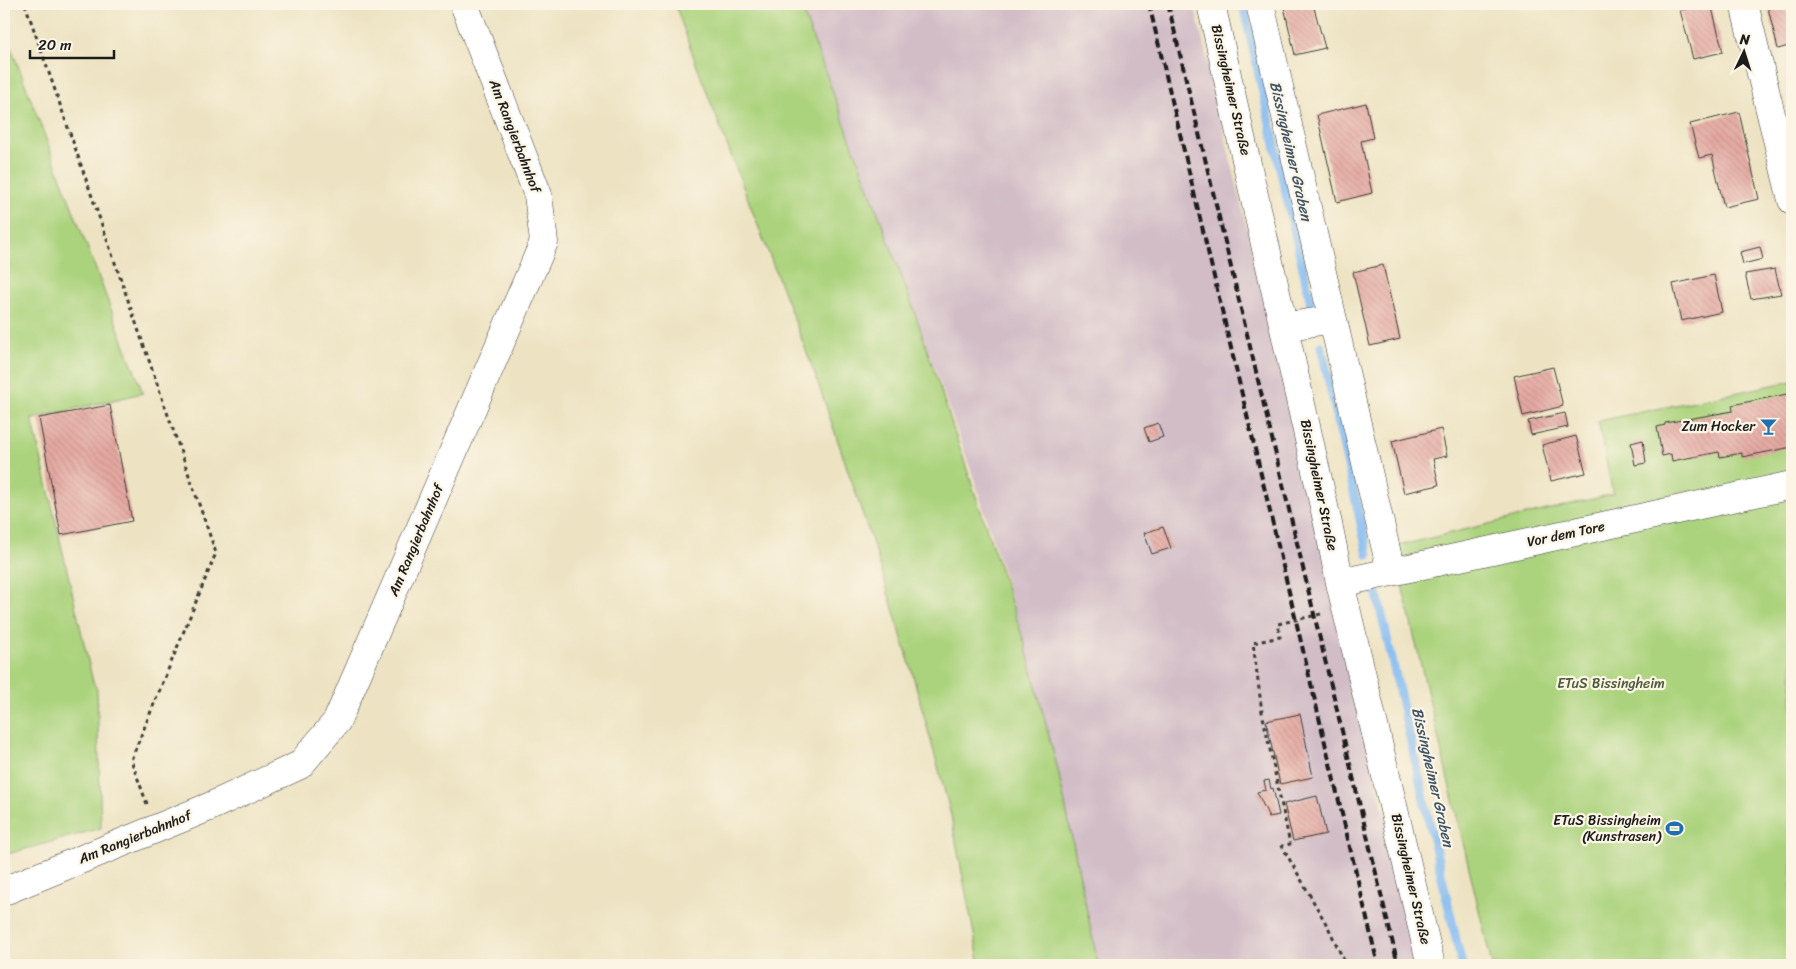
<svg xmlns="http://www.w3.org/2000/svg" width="1796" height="969" font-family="Sriracha,sans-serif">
<defs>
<pattern id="building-back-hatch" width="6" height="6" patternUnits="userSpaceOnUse" patternTransform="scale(1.25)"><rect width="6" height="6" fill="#e4a8a1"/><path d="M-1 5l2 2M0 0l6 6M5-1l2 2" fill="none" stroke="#c3908a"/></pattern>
</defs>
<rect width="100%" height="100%" fill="#fcf5e5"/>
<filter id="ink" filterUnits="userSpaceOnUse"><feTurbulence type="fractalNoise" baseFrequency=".02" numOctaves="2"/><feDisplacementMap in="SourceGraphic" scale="10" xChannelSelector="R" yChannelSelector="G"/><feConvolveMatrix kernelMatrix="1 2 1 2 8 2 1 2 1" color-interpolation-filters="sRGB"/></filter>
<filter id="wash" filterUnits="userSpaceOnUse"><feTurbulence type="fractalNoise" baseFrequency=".0096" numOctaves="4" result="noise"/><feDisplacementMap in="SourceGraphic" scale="20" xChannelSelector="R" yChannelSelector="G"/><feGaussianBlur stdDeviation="1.12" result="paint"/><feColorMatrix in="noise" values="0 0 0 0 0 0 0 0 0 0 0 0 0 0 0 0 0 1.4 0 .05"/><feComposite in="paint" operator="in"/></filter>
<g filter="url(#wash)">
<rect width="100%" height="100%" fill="#ede3c3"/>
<!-- railway -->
<path fill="#d2bdc7" d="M799,4H1194L1420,965H1098L1058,770L1024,641L976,484L913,307Z"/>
<!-- park -->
<path fill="#abd37d" stroke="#64784c" d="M675,4H800L913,307L1024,641L1058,770L1098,965H980L950,811L911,668L877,556L815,374L696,64Z
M4,29L143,393L32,419L93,682L97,689L101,828L4,855Z
M1792,381V965H1492L1393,547L1613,494L1598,421Z"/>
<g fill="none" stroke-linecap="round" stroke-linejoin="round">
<!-- stream -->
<path stroke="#81baf2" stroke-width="9" d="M1243,4L1311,304
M1321,346L1368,555
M1377,594L1462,965"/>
</g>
<g id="blocks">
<!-- building -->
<path fill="url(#building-back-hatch)" d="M1296,4H1313L1325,48L1295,55L1284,7Z
M1710,4H1711L1723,52L1693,59L1680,10Z
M1767,4H1792V45L1778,49Z
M1366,103L1373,138L1361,141L1372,193L1337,202L1317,115Z
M1739,112L1759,199L1724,207L1712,155L1699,158L1690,124Z
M1760,247L1763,259L1743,264L1740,252Z
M1383,265L1400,339L1370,346L1353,272Z
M1775,269L1781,294L1751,299L1745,274Z
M1714,275L1722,312L1681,321L1673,284Z
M1553,367L1563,406L1523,416L1514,376Z
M1792,393V447L1742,457V453L1720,457L1719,452L1672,461L1671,454L1662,456L1657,427L1665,425V423L1733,411L1732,405Z
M110,405L132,521L61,535L39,418Z
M1565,413L1568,427L1531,435L1528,421Z
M1158,423L1163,437L1149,442L1144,428Z
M1441,429L1447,456L1433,459L1439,485L1404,493L1392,441Z
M1576,436L1586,473L1551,481L1542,445Z
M1643,440L1646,463L1635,465L1631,443Z
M1163,527L1171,548L1152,554L1144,533Z
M1300,714L1313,777L1280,784L1266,721Z
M1269,780L1271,789L1273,788L1279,815L1269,817L1257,792L1266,790L1264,781Z
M1317,796L1326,834L1293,841L1284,804Z"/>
</g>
</g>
<g filter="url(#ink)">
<use href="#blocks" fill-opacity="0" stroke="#3b3a35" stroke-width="1"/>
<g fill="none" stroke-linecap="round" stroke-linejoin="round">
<defs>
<path id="minor" d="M1211,4L1330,533L1340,583L1431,965
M1260,4L1391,571
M1744,4L1792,200
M1284,327L1333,319
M1340,583L1792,485
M4,891L209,807L300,765L337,721L544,242L538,195L464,4"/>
</defs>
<!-- minor casing -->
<use href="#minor" stroke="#3b3a35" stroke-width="29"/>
<!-- path -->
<path stroke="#3b3a35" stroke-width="3" stroke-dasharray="4 4" stroke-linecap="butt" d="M25,4L216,553L131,760L147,804
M1321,614L1278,624L1280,637L1253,643L1262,712L1290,844L1282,846L1329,929L1346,965"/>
<!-- minor -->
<use href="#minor" stroke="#fff" stroke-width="28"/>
<!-- rail -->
<path stroke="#1c1c1c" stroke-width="4" stroke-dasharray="8 4" stroke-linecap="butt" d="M1149,4L1378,965
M1168,4L1398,965"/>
</g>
</g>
<!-- icons -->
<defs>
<symbol id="bar-bare" viewBox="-9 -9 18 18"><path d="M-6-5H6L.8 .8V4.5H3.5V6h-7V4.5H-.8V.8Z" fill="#1f6fb2" stroke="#fcf5e5" stroke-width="2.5" paint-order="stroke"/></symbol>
<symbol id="stadium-bare" viewBox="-9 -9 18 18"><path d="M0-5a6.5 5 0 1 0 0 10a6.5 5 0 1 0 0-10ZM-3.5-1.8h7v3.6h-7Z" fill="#1f6fb2" stroke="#fcf5e5" stroke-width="2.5" paint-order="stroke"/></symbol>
</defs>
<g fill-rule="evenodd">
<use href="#bar-bare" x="1756" y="414" width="25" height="25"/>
<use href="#stadium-bare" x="1662" y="816" width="25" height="25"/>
</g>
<g text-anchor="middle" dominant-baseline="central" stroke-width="4.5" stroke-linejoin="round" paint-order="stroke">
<!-- street labels -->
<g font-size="14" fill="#1c1c1c" stroke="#fcf5e5">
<text transform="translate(1231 90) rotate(77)">Bissingheimer Straße</text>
<text transform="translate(515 136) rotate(69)">Am Rangierbahnhof</text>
<text transform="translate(1319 485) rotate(78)">Bissingheimer Straße</text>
<text transform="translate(1566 534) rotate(-12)">Vor dem Tore</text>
<text transform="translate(416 540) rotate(-67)">Am Rangierbahnhof</text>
<text transform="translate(135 837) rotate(-22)">Am Rangierbahnhof</text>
<text transform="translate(1411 879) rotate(77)">Bissingheimer Straße</text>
</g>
<!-- poi labels -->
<g font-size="14" fill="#1c1c1c" stroke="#fcf5e5" text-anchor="end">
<text x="1755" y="426">Zum Hocker</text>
<text x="1661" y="820">ETuS Bissingheim<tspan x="1661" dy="16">(Kunstrasen)</tspan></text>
</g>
<!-- park labels -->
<g font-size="14" fill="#4e5c3e" stroke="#fcf5e5">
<text x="1611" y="683">ETuS Bissingheim</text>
</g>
<!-- water labels -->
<g font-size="15" font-style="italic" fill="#3f5367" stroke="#fcf5e5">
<text transform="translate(1291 151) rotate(77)">Bissingheimer Graben</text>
<text transform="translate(1433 777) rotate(77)">Bissingheimer Graben</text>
</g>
</g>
<!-- margin -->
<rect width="1796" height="969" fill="none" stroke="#fcf5e5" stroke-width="20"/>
<!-- north arrow -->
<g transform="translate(1744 52) rotate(4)" stroke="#fcf5e5" stroke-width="4" paint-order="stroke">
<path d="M0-4L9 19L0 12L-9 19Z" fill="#1c1c1c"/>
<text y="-8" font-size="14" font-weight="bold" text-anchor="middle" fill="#1c1c1c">N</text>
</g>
<!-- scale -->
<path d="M30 50v8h84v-8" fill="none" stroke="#1c1c1c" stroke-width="2.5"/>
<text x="38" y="50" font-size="15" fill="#1c1c1c" stroke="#fcf5e5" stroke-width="4" paint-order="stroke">20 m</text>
</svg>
